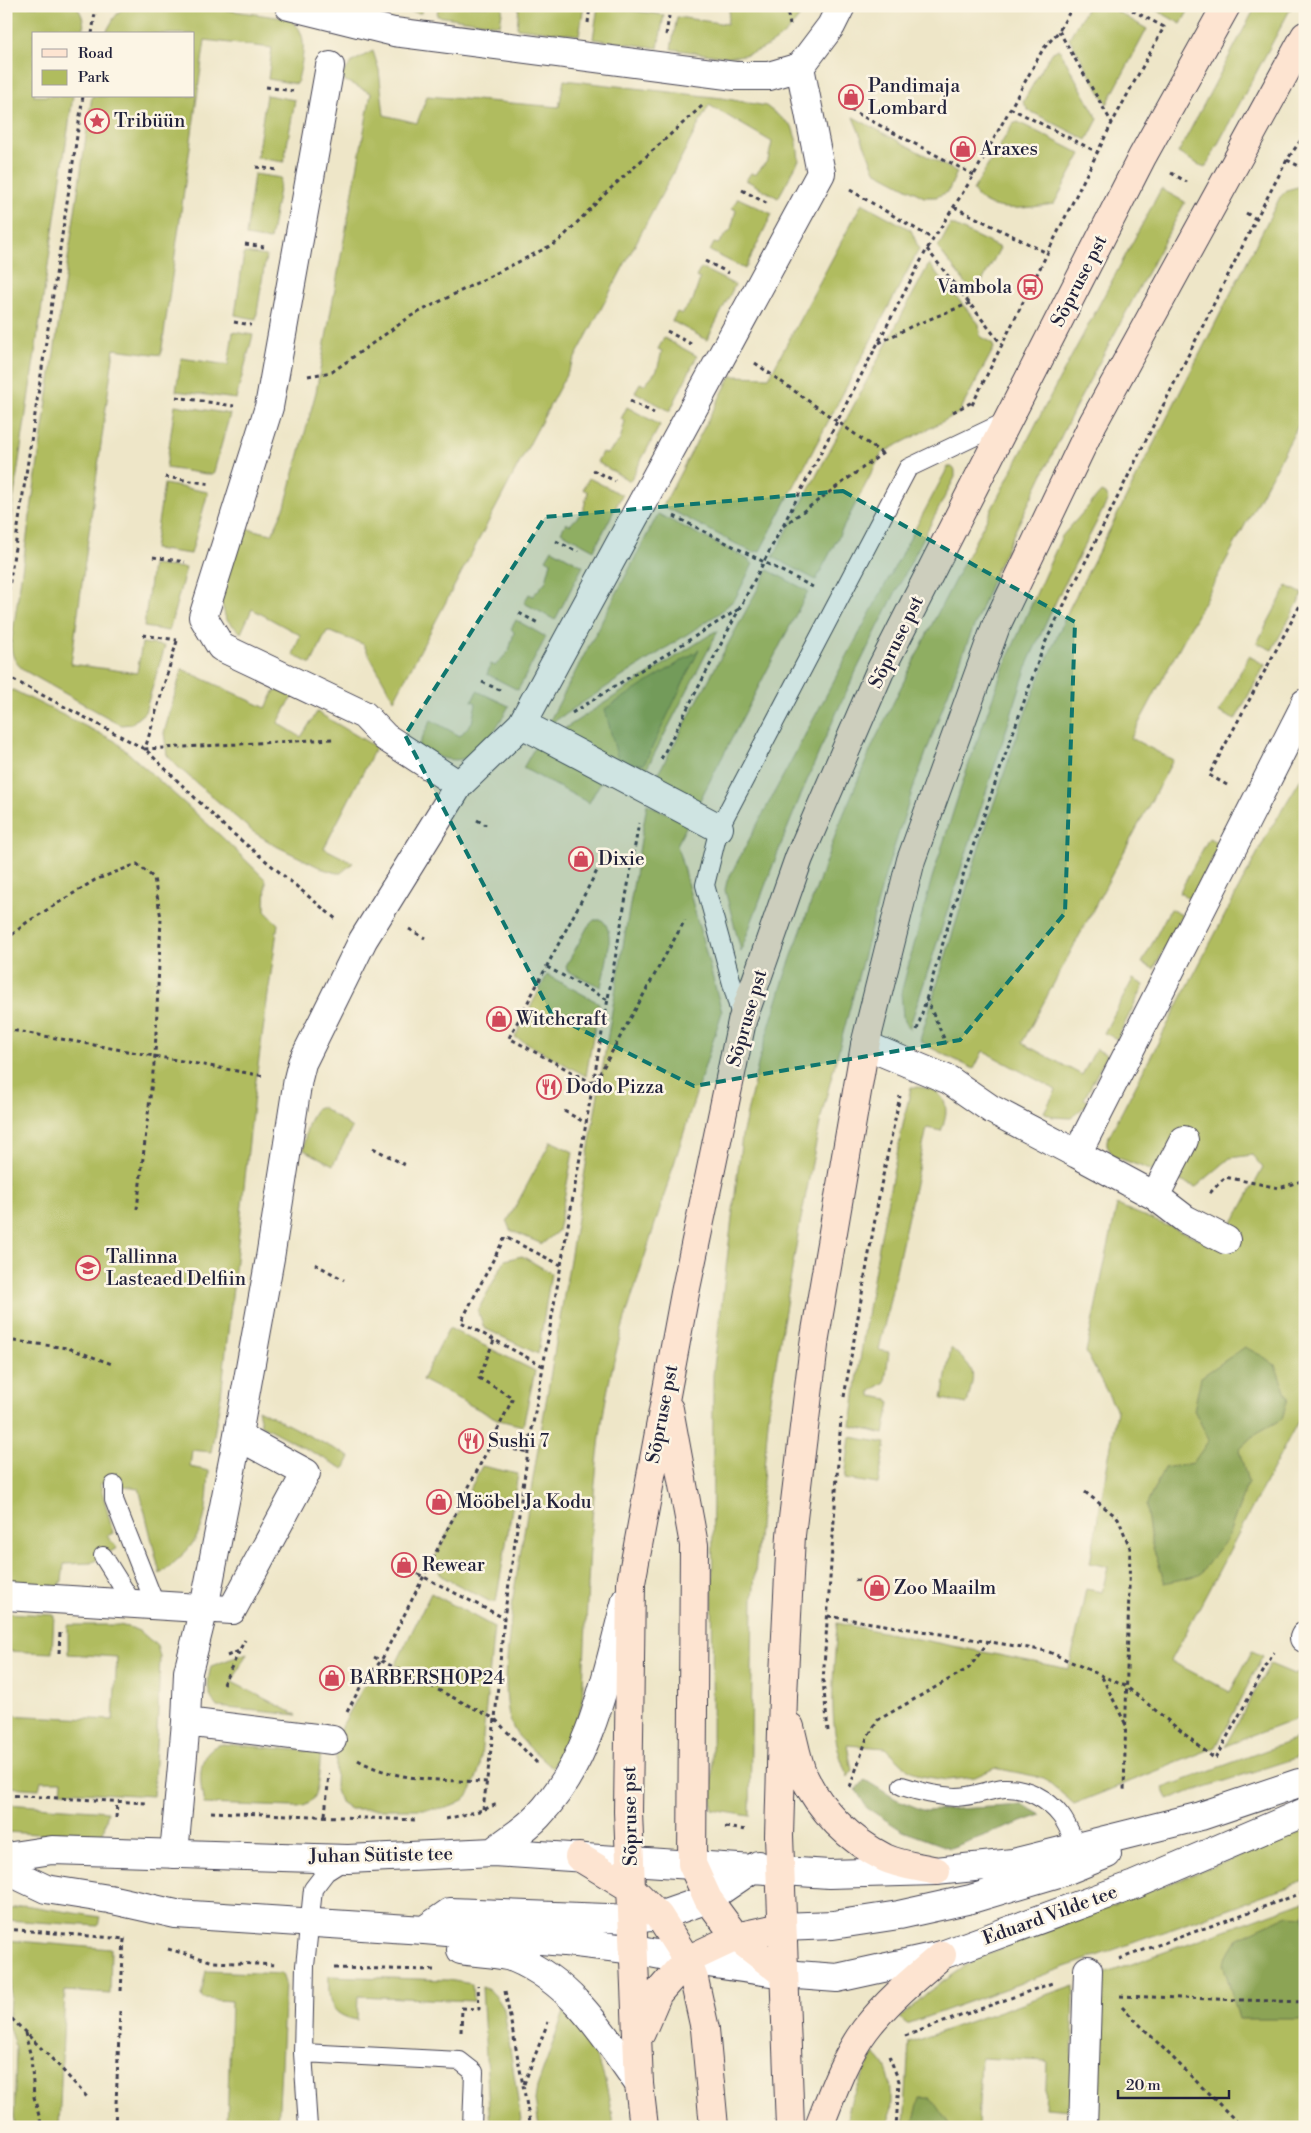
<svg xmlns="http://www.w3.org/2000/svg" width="1311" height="2133" font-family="'Libre Bodoni',serif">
<rect width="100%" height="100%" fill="#fcf5e5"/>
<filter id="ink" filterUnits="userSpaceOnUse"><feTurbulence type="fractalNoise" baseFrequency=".02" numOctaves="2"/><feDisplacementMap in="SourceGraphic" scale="10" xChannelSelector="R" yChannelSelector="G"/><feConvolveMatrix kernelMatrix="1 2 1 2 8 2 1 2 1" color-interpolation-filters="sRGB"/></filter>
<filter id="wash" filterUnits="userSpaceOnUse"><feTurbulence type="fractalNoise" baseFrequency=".0096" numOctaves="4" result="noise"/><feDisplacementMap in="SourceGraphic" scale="20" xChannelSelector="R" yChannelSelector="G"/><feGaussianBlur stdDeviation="1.12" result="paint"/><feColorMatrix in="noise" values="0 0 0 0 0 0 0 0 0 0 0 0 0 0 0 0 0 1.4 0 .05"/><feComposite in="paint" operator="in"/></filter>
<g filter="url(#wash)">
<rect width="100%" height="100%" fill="#eee6c8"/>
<!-- green -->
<path fill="#b0bc5e" stroke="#696f4c" d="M13,6H76C83,14 85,24 83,34H34V96H73L6,549V32H9Z
M124,6H198L284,18C313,26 302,62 297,84L268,79L272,48L205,40L161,355L114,349L71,664L137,673L142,643L165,646L145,712L131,724L121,725L25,671C15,663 12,657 11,645L92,96H194V34H105L114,18Z
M370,6H422L421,13Z
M438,6H503L500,25L437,16Z
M519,6H584L579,35L517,28Z
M598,6L664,15L658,48L593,39Z
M730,6H806C792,32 767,53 737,56C720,58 689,51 671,49L677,17L727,24Z
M1088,6H1108L1147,29L1107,104L1069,38Z
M1149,6H1191L1181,24Z
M1256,6H1292L1205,168L1178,153Z
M1059,49L1098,119L1087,140L1028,110L1023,102L1051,53Z
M373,51L379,70L384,115L417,123L427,96L559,107L564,80L722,98L766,106L792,126L797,142L799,160L778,198L746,180L751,173L755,175L768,160L772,142L709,105L394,700L363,644L327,631L311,664L293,655L300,635L252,609L241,633L226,619L221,601L239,527L272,534L285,506L316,392L371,93L339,78L352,62Z
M266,95L295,100L284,162L257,158Z
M853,117L957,172L948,192L936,197H924L875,171Z
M1018,122L1081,154L1054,204C1029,207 987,217 973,190L1013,124Z
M254,174L281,178L270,240L246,236Z
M1304,185L1305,413L1131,738L1173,760L1022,1043L1082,1075L1096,1049L1107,1055L1084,1099L1090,1102L1071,1118L1053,1117L1044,1112L1056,1090L983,1051L974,1069L929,1047L920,1040L981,841L1021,724L1044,666L1069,609L1280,197L1287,190Z
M1161,189L1185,202L1075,408L998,566L955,674L915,783L885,875L822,1113L799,1229L770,1398L753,1598L750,1816L712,1810L713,1375L742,1136L759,1060L786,972L839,825L874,742L931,626L1053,391Z
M738,198L772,214L745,269L710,251L714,243L718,244L731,229L736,210L732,208Z
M862,203L911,230L919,249L760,551L752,552L663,506L731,376L769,377Z
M951,224L1000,248L975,295L938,248Z
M244,253L266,256L256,319L235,315Z
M929,264L979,324L980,336L992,343L994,348L959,413L882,453L816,580L773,557Z
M701,268L735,285L707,340L672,321L677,312L681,314L693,300L700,279L696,277Z
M233,332L253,335L236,399L176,391L181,358L228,365Z
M664,338L697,356L670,411L635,392L640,383L644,385L657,370L662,351L658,349Z
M175,405L230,414L213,475L166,468Z
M627,407L660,425L630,481L597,462L602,452L607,454L620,440L625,421L621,419Z
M948,467H952L955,470V477C928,529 901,581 875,633C823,735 780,843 741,951L725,890L727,881Z
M589,478L622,495L594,550L561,532L566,523L570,525L583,511L588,492L583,489Z
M164,484L208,492L191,554L154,549Z
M1101,492L1105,494L1108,500L1058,597L1029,660L909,1029L903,1017L901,993L932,878L966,772L1004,666L1062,536Z
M658,514L746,558L753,564L735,599L718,614L547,726Z
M552,549L583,566L555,620L524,603L529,594L533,596L546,581L551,562L546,559Z
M152,565L186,568L169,631L144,627Z
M768,570L808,591L697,806L653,783Z
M1287,586L1303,594L1272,650L1257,643Z
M516,620L546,637L518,690L487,674L491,664L495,666L509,651L514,632L511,629Z
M718,631L645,772L640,776L561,734L564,729L714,632Z
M1249,656L1265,665L1235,720L1219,712Z
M182,669L266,708L274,692L284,689L293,695L278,723L301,737L317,712L376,747L324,848L353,863L341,873H337L323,869L276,846L252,831L178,767L167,755L164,733Z
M13,690L115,741L222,837L266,880L265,911L278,924L255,1087L221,1396L211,1452L192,1450L190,1467L209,1471C206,1525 205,1540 160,1574L139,1488L100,1483L113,1533L107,1536L117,1548L91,1563L64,1564L62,1581L53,1592L6,1589V692Z
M477,691L509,706C483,751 471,776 417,748L431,720L460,736L472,722L476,703L472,701Z
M536,745L603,778L589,803L523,768Z
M1305,772V1408L1171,1661L1230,1692L1252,1651L1263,1656L1216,1747L1074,1804L1044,1778L995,1768L975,1777L947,1780L921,1776L909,1770L886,1748L847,1745L852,1770L848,1777C825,1729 834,1674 837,1623L1069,1669L1086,1589L1102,1592L1108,1567L1090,1563L1117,1411L1086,1352L1117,1205L1217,1246L1240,1211L1263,1168L1252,1155L1230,1158L1196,1187L1113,1156L1107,1146V1140L1268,833Z
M647,804L688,823L677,845L722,1012L625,1319C614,1357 605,1397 600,1437C589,1525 587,1615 582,1703L572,1734L552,1768C541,1757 526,1746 516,1733C497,1706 511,1630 513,1597Z
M1209,838L1220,844L1191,899L1179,893Z
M1170,909L1182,915L1154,969L1142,963Z
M594,920H602C617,932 604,969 601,987L567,971L566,966L588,926Z
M547,975L599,1003L586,1076L515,1037Z
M1133,979L1144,985L1117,1039L1104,1033Z
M911,1087C943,1086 953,1103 941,1131L927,1128L879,1350L889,1352L885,1382L871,1391V1396L888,1399L890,1403L884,1434L851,1426C865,1312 887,1199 911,1087Z
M318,1107H322L352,1128L333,1165L304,1150C304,1137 308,1117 318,1107Z
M551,1141L573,1152L558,1231L542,1244L510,1230L507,1222Z
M522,1256L551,1273L538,1354L484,1328L478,1310L505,1260Z
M449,1328L535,1371L523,1426L499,1420L422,1380Z
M951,1348C978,1372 975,1370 967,1404L942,1399Z
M258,1409L350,1457L344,1469L261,1425Z
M850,1437L886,1443L878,1484L845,1479Z
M482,1466L518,1474L496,1602H491L441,1576L434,1559Z
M431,1593L494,1627L480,1767C472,1791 469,1803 442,1809H350L340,1802L335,1787L337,1735L365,1684L393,1670Z
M6,1613L54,1615L52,1653L6,1651Z
M68,1625H119L132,1628L141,1632L157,1646L160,1657L158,1712L153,1796L61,1791L62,1781H41L39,1789L6,1787V1715L113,1720L117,1657L68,1654Z
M247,1653L232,1682L297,1715L217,1707C206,1692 207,1683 211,1666Z
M1270,1664L1294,1674L1305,1669V1716L1225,1746Z
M1305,1736V1755L1168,1799L1163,1788Z
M223,1744L321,1752C319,1766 320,1799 306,1805C302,1807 297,1807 293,1807L204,1804C199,1782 196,1748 223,1744Z
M6,1804L108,1811L102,1838L6,1832Z
M1305,1831V1881L907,2024L900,2018L928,1992L979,1957Z
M1305,1901V2127H1093L1096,1977Z
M24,1905L100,1917L98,1926L6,1920V1911Z
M6,1940L111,1949L110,1994L65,1991L59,2127H14L16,2049L8,2025L12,1972L6,1969Z
M206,1971L282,1974L285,1983L278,2127H227L231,2001L203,1999L201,1994Z
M329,1976L448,1980L472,1984L473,2001L358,1996L357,2020C329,2015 328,2001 329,1976Z
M1074,1985L1071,2110L1045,2108L1047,2061L981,2058L978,2127H904L909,2043Z
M482,1987C494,1991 498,1999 504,2009L522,2127H490Z
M564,2012C599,2052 607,2074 613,2127H539L535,2100L537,2087Z
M874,2054C897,2072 890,2099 890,2127H845L852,2097Z"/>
<!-- forest -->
<path fill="#8ca455" stroke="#576348" d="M699,650L644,764H619L605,709Z
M1245,1347L1264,1357L1275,1365L1288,1399L1282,1419L1257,1433L1239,1450L1248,1482L1227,1539L1199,1575L1165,1583L1151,1542L1146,1506L1164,1468L1193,1463L1209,1440L1194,1410L1201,1377Z
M865,1780L896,1799L925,1811L1023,1805L1041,1815L950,1848L903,1831L867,1808L856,1790Z
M1288,1915L1305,1916V2019H1239L1223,1963L1238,1938Z
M920,2098H931L951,2127H912Z"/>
</g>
<g filter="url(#ink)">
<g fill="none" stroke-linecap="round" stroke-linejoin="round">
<defs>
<path id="service" d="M742,1020L705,885L719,828L908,468L1007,421
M114,1485V1500L155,1604
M103,1556L133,1604
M902,1786C920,1792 936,1796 955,1797C972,1797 988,1790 1004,1788C1026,1787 1048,1799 1061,1816C1068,1825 1072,1837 1077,1847
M303,2053L460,2061L474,2072L472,2127
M308,2127L303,2053L305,1966L313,1889L326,1872L345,1860"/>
<path id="minor" d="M289,6L394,32L735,76H769L800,67
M330,66L269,407L203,617L221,647L364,715L385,737L459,785
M522,724L719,828
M865,1045L949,1080L991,1109L1077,1154L1303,709L1305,703
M1077,1154L1155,1196L1185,1219L1226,1240
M1155,1196L1184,1140
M6,1596L232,1610L306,1473L249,1442L237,1440
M1304,1638L1305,1636
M186,1722L332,1740
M174,1854L186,1722L188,1672L204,1608L237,1440L270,1258L298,1079L302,1063L363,940L459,785L522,724L821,173L800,67L831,26L841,6
M1083,2127L1088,1970"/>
<path id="tertiary" d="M493,1852C507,1840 525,1830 538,1816C593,1758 606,1675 626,1600
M6,1857L52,1850L348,1859L493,1852L829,1874L936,1871L1013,1863L1201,1816L1299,1783L1305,1784
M6,1870L46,1889L109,1899L176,1914L424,1930L576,1943L635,1950L687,1960L784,1974L837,1978L942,1955L1134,1885L1305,1812
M782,1927L833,1925L899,1915L971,1899L1065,1871L1107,1854
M424,1930L450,1912L633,1919L659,1916L708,1899L758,1865
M461,1950C476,1953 500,1953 514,1958C572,1982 604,2035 639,2084"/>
<path id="secondary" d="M669,1409L694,1545L692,1864L708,1899L736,1937L784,1974
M790,1727C794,1742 797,1760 803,1775C820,1810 849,1840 885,1858C900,1865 920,1867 936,1871
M579,1857L632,1889L659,1916L687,1960L694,1979L705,2029L714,2127
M641,2033L658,1993L687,1960L736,1937L782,1927
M644,2127L639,2084L628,1812L631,1583L685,1293L742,1021L799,858L880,671L1142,157L1226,6
M790,2127L779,1836L783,1696L791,1535L815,1337L865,1045L911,860L996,626L1093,423L1305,36
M819,2127C832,2094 844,2058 865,2030C887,2001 915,1978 942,1955"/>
</defs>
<!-- service casing -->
<use href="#service" stroke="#413f50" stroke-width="20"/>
<!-- minor casing -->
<use href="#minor" stroke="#413f50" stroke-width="30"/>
<!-- tertiary casing -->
<use href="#tertiary" stroke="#413f50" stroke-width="30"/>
<!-- secondary casing -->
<use href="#secondary" stroke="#413f50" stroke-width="30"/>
<!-- path -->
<path stroke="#413f50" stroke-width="3" stroke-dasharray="4 4" stroke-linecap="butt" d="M786,6L790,25
M588,23L590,6
M1059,31L1112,123
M92,34L96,6
M666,35L669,16
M266,87L293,91
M843,106L974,175
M1010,108L1097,152
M1287,160L1305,169
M256,167L278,170
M1171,173L1187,182
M742,190L768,204
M850,190L933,239
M954,207L1047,253
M1246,213L1256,219
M245,244L264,247
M927,249L1002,345
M705,261L729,273
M234,322L251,325
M667,331L691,344
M879,343L910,327L970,303
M755,363L883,454
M308,376L332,372L411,316L558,242L611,188L702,106
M176,397L234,406
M630,401L654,413
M972,405L1112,123L1164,27L1124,6
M953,412L974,401
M593,470L615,481
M165,477L211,484
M674,516L813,587
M783,526L883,453
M556,541L578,552
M153,557L185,562
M6,607L83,96
M519,613L538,623
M143,635L177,640
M177,641L145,749L333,739
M6,676L145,749L224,826L337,920
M482,682L502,691
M572,713L739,609
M661,759L927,249L974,175L1043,49L1059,31L1073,6
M1227,785L1209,775L1305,596
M477,820L486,825
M633,859L599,867L509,1038L594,1084L685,920
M409,929L425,938
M6,940L26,923L95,880L137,864L154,878L161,918L155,1055L137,1209
M547,967L608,1000
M926,998L946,1043
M6,1029L264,1076
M917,1030L965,869L1044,645L1256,219L1287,160L1305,134
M564,1111L586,1123
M373,1148L405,1165
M1210,1193L1225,1177L1279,1188L1305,1180
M315,1264L344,1280
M6,1340L68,1348L112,1364
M543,1366L461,1322L505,1237L561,1265
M844,1397L881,1185L900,1096
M490,1445L513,1398L479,1378L494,1340
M1085,1492L1118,1518L1130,1548L1124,1792
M418,1574L504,1618
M855,1580L861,1581
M828,1616L1047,1651L1127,1687L1215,1759L1274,1652
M59,1653L60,1632
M227,1656L239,1651L245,1640
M374,1657L495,1719L483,1809
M1102,1677L1126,1725
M223,1684L239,1652
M347,1712L362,1684L381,1661L490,1445L528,1452
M828,1731L823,1681L841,1418
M358,1760C396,1782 443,1780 487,1782
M537,1763L495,1719L504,1618L528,1452L639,823
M850,1787L867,1738L878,1720L969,1668L988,1642
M6,1795L146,1803
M211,1812L417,1820
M325,1815L329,1774
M116,1818L117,1802
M446,1819L483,1810L497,1804
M725,1827L746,1830
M6,1929L126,1939
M168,1949L214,1962L278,1965
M1119,1959L1305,1892
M334,1968L435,1970
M121,1991L124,1939
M505,1991L531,2127
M1120,1996L1305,2002
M1122,2007L1242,2127
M6,2013L57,2064L88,2098
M461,2032L462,2008L479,2009L478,1985
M25,2033L31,2057L34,2097L42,2127
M905,2036L1055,1982
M889,2056L899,2081L896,2127
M524,2084L548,2022
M115,2127L120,2011"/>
<!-- service -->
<use href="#service" stroke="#fff" stroke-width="18"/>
<!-- minor -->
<use href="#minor" stroke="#fff" stroke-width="28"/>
<!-- tertiary -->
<use href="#tertiary" stroke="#fff" stroke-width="28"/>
<!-- secondary -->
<use href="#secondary" stroke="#fde4d1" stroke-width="28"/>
</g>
</g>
<!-- marked area -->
<path fill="#0f766e" fill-opacity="0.2" stroke="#0f766e" stroke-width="4" stroke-dasharray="10 6" stroke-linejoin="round" d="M843,491L1075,622L1065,913L960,1040L694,1086L552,1015L405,735L545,517Z"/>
<!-- icons -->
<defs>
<symbol id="shop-ring" viewBox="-11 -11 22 22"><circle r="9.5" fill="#fcf5e5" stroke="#d1495b" stroke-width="1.5"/><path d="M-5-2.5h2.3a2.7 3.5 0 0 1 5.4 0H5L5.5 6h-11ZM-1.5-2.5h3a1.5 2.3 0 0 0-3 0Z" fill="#d1495b"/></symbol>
<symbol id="sight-ring" viewBox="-11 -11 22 22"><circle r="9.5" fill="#fcf5e5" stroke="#d1495b" stroke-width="1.5"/><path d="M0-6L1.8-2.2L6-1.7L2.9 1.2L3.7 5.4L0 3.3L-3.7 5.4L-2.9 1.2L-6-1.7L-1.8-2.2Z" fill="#d1495b"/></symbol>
<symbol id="bus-ring" viewBox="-11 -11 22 22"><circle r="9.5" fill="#fcf5e5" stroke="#d1495b" stroke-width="1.5"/><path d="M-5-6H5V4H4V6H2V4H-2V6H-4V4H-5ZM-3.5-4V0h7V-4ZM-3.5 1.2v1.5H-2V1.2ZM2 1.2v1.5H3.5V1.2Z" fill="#d1495b"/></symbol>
<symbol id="restaurant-ring" viewBox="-11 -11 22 22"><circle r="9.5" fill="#fcf5e5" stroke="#d1495b" stroke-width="1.5"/><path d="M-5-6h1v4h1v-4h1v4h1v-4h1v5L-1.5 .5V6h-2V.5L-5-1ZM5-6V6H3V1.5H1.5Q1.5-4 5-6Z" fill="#d1495b"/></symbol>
<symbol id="school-ring" viewBox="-11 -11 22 22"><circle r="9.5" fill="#fcf5e5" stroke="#d1495b" stroke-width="1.5"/><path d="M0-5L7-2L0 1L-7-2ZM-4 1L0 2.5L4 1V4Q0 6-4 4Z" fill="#d1495b"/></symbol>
</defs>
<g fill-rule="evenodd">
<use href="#shop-ring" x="837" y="83" width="28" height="28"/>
<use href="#sight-ring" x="83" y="107" width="28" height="28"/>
<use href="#shop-ring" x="949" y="135" width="28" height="28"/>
<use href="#bus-ring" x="1016" y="273" width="28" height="28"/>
<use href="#shop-ring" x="567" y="845" width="28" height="28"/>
<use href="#shop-ring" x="485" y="1005" width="28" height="28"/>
<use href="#restaurant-ring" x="535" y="1073" width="28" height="28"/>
<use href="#school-ring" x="74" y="1254" width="28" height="28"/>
<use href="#restaurant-ring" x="457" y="1427" width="28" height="28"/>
<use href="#shop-ring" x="425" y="1488" width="28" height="28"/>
<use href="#shop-ring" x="390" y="1551" width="28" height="28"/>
<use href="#shop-ring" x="863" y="1574" width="28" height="28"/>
<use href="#shop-ring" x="318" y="1664" width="28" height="28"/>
</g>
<g text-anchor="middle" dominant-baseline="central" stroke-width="5" stroke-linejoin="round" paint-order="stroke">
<!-- poi labels -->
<g font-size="19" fill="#22223b" stroke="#fcf5e5" text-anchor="start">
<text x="868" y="86">Pandimaja<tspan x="868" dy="22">Lombard</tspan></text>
<text x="114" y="121">Tribüün</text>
<text x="980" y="149">Araxes</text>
<text x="1012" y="287" text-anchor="end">Vambola</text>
<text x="598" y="859">Dixie</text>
<text x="516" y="1019">Witchcraft</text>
<text x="566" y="1087">Dodo Pizza</text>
<text x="106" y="1257">Tallinna<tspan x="106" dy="22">Lasteaed Delfiin</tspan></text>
<text x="488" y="1441">Sushi 7</text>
<text x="456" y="1502">Mööbel Ja Kodu</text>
<text x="422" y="1565">Rewear</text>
<text x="894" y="1588">Zoo Maailm</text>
<text x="350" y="1678">BARBERSHOP24</text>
</g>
<!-- street labels -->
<g font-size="19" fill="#22223b" stroke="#fcf5e5">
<text transform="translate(1079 281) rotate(-63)">Sõpruse pst</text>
<text transform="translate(896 642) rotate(-64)">Sõpruse pst</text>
<text transform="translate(747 1018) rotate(-74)">Sõpruse pst</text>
<text transform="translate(662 1414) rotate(-79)">Sõpruse pst</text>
<text transform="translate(630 1816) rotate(-91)">Sõpruse pst</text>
<text transform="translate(381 1855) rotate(-1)">Juhan Sütiste tee</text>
<text transform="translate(1050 1915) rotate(-20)">Eduard Vilde tee</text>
</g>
</g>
<!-- margin -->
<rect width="1311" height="2133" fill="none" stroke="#fcf5e5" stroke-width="25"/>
<!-- legend -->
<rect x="32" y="32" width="162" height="65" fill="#fcf5e5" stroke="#a5a1a1"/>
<rect x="42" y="49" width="25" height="8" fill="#fde4d1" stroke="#a5a1a1"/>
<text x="78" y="58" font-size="15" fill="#22223b">Road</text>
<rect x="42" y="70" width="25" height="15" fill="#b0bc5e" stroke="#a5a1a1"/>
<text x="78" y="82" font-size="15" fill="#22223b">Park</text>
<!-- scale -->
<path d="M1118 2090v8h111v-8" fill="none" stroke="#22223b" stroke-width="2.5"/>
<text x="1126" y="2090" font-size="15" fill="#22223b" stroke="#fcf5e5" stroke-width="4" paint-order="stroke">20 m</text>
</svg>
